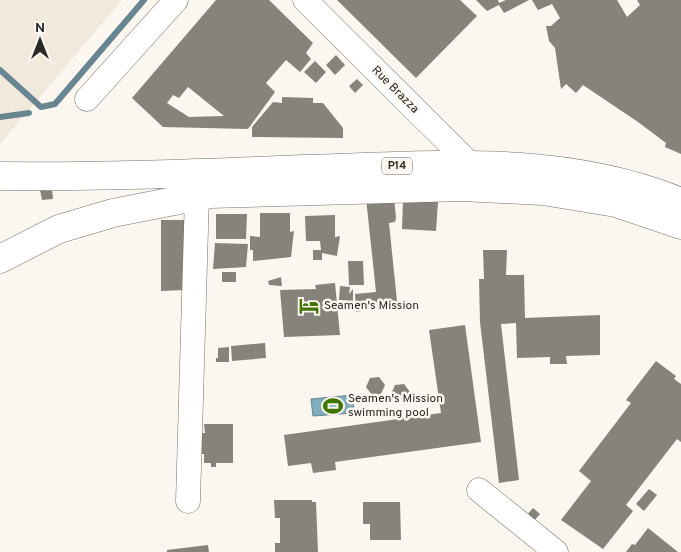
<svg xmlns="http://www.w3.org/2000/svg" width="681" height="552" font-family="Overpass,sans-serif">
<rect width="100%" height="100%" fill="#fbf6ef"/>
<!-- built -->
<path fill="#f1e9db" d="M0,0H122L0,144Z"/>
<!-- water -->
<path fill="#81aebe" stroke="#678691" d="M353,395L354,413L313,416L311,399Z"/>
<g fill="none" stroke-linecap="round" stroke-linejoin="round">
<!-- stream -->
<path stroke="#678691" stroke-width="6" d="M0,70L41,107L55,104L144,0
M0,117L29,113"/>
</g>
<!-- building -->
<path fill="#86827c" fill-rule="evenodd" d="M216,0H269L313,43L306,53L311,59L300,72L286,60L266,83L275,92L248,129L163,127L132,98ZM188,87L224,116L189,117L167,103L173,95L179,98Z
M337,0H460L477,16L416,78Z
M476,0H498L499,3L506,0H529L504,13L499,5L487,11Z
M532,0H617L627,17L640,5L637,0H681V154L665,147L666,143L638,122L583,85L576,93L566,84L561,89L555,48L549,41L546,26H551L560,18L552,4L538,10Z
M336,55L345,65L335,75L326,65Z
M315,61L326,72L316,83L304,72Z
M357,79L363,85L355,93L349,86Z
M282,97L313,98V103H323L343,128V138L252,137V127L273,102L282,103Z
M52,189L53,199L42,200L40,190Z
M394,196L396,218L395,222L389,223L397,301L377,305V308L356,312L355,294L376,292L366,198Z
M403,200L438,202L436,231L402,229Z
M260,213H290V232L294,231L291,257L253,261V250H250V236L260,237Z
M216,214H247L246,239H216Z
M335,215V237L340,236L337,256L322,253V260H313V250H321L320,241H306L305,216Z
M161,220H185V290L161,291Z
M215,243L248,244L246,267L213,269Z
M483,250H507L506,275H524L525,318L600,315V355L566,356L567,364H550V357L517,358L516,323L501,324L519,480L499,483L480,322L479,279H484Z
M348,261H363L364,285H349Z
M222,272H236V282H222Z
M281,277L282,286L269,285L268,281Z
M335,283L340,335L284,337L280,290L316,289L315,285Z
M340,286L350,287L349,294L353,289V301L339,300Z
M465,325L481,442L335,462L336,470L313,473L311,463L288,466L284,435L441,413L429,330Z
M265,343L266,358L232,361L231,346Z
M229,347V362H216V358H218V348Z
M656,361L676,376L674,379L681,384V442L677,439L626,505L633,511L603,549L561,520L591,481L579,471L631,403L626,400Z
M379,377L385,385L381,394L372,395L366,387L370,378Z
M404,384L410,392L407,400L397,402L391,394L395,385Z
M204,424H233V463H216V467H211V463H204V454H200V433H205Z
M649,489L657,495L644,511L636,504Z
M274,500H312V502H316L318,552H275V543H280V518H275Z
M363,502H400L401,540H370V524H363Z
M533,508L540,514L533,522L526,516Z
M648,528L678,552H626L632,544L635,545Z
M208,545L209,552H167V550Z"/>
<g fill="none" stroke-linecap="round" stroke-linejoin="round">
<defs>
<path id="minor" d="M305,0L469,163V178
M87,99L176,0
M479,490L556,552
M188,501L197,195"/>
<path id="major" d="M0,176C102,177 204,173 307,169C432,165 562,153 681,202
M0,259L59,229L113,213L210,194L462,187L543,191L616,203L681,225"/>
</defs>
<!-- minor casing -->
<use href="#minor" stroke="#76736c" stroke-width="25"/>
<!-- major casing -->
<use href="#major" stroke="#76736c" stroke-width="29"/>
<!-- minor -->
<use href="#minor" stroke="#fff" stroke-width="24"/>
<!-- major -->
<use href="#major" stroke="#fff" stroke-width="28"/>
</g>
<!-- icons -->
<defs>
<symbol id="hotel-bare" viewBox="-9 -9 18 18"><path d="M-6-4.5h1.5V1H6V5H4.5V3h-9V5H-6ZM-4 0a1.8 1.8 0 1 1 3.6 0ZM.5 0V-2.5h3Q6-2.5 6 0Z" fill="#407501" stroke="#fbf6ef" stroke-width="2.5" paint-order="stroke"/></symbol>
<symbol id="stadium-bare" viewBox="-9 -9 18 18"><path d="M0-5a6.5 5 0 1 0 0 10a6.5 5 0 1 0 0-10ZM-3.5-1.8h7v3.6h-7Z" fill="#407501" stroke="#fbf6ef" stroke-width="2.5" paint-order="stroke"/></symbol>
</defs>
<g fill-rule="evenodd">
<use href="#hotel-bare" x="295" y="292" width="28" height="28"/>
<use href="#stadium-bare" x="319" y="392" width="28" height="28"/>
</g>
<g text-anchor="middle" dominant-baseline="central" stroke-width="5" stroke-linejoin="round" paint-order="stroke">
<!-- shield labels -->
<rect fill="#fbf6ef" stroke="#696763" stroke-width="1" x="382" y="157.5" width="30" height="17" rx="4"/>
<g font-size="11" font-weight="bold" fill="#2b2a27">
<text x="397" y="166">P14</text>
</g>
<!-- street labels -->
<g font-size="12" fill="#2b2a27" stroke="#fbf6ef">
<text transform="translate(395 90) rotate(45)">Rue Brazza</text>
</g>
<!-- poi labels -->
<g font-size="12" fill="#2b2a27" stroke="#fbf6ef" text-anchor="start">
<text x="324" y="306">Seamen's Mission</text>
<text x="348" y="399">Seamen's Mission<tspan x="348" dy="14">swimming pool</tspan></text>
</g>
</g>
<!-- north arrow -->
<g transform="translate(40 40)" stroke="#fbf6ef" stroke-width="4" paint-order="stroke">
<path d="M0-4L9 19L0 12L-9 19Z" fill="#2b2a27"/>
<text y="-8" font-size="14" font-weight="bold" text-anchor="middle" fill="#2b2a27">N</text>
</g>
</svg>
